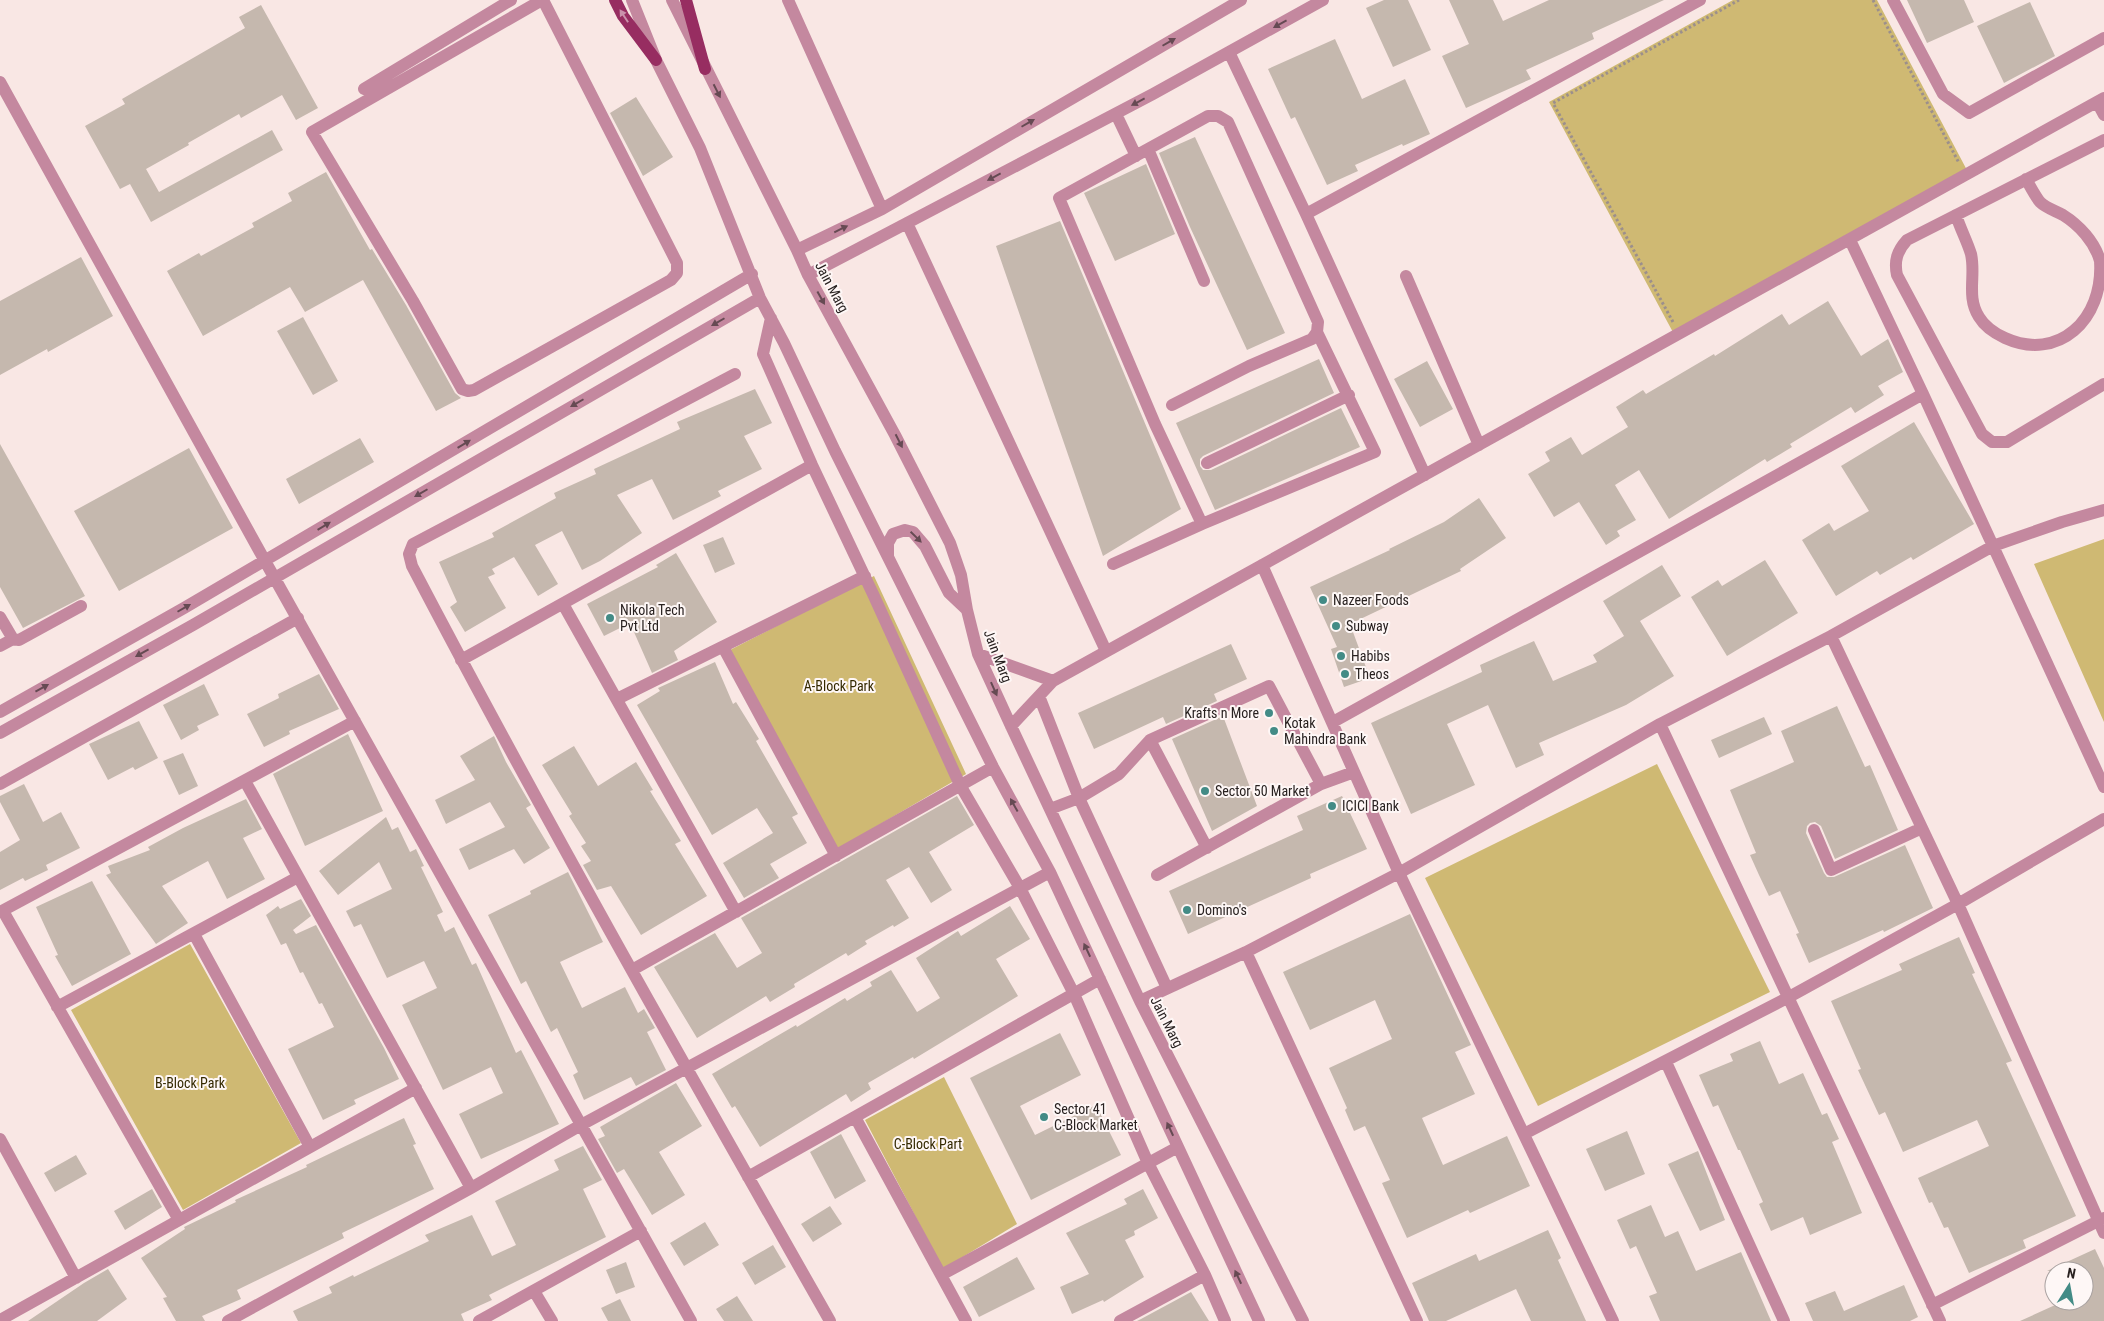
<svg xmlns="http://www.w3.org/2000/svg" width="2104" height="1321" font-family="'Roboto Condensed',sans-serif">
<rect width="100%" height="100%" fill="#f9e7e4"/>
<!-- green -->
<path fill="#cfb973" d="M1733,0H1877L1969,174L1675,336L1549,102Z
M2104,539V722L2034,564Z
M874,576L966,774L836,850L730,650Z
M1657,764L1770,992L1538,1106L1425,878Z
M190,944L301,1143L183,1210L71,1010Z
M944,1077L1017,1224L943,1269L865,1120Z"/>
<!-- building -->
<path fill="#c5b8ae" d="M1384,0H1408L1431,50L1393,67L1366,8Z
M1449,0H1493L1503,21L1549,0H1664L1592,33L1594,39L1526,70L1531,79L1466,108L1442,56L1469,44Z
M1907,0H1964L1974,22L1927,43Z
M2030,2L2055,56L2004,83L1977,26Z
M261,5L318,108L296,120L282,95L241,118L239,114L188,143L189,145L146,169L159,192L272,130L283,150L151,222L130,184L120,189L85,126L125,104L122,99L245,28L239,17Z
M1335,39L1362,99L1405,79L1430,134L1403,146L1402,144L1355,165L1358,171L1327,185L1295,117L1291,119L1268,69Z
M636,97L673,157L643,176L610,113Z
M1195,137L1285,333L1247,350L1190,227L1159,153Z
M1146,164L1175,234L1115,261L1084,193Z
M326,172L370,250L372,249L406,305L455,393L461,398L436,411L363,280L305,312L290,287L203,336L167,271L199,253L201,256L254,227L252,223L292,201L288,193Z
M1060,221L1181,509L1103,556L996,246Z
M81,257L113,316L48,352L47,349L0,375V301Z
M1828,301L1861,356L1888,339L1903,372L1878,386L1884,395L1855,413L1851,407L1790,444L1792,447L1767,462L1765,459L1669,519L1639,470L1615,485L1636,520L1617,531L1620,536L1606,545L1579,502L1554,517L1528,474L1550,461L1545,452L1571,437L1582,455L1628,427L1616,407L1643,390L1646,394L1714,354L1715,356L1782,314L1789,325Z
M303,317L338,381L313,395L277,331Z
M1319,359L1334,393L1203,456L1200,459V466L1203,470H1211L1341,408L1360,447L1215,510L1176,423Z
M1427,361L1453,409L1420,427L1394,379Z
M755,389L772,423L744,436L762,469L718,491L721,496L673,520L652,479L617,495L642,533L600,561L582,570L562,531L535,545L558,584L538,596L514,557L492,569L495,574L488,577L506,608L465,632L450,607L457,602L439,562L494,537L492,533L556,498L554,493L596,474L594,469L680,429L677,422Z
M1914,422L1974,524L1913,560L1911,557L1880,575L1877,571L1836,596L1802,540L1829,523L1834,531L1869,511L1841,466Z
M360,438L374,462L299,504L286,479Z
M0,444L85,596L23,628L0,587Z
M189,448L233,528L119,591L74,511Z
M1479,498L1506,538L1460,569L1461,571L1350,624L1370,678L1344,687L1331,649L1337,647L1310,587L1390,550L1389,549L1444,522Z
M723,537L735,564L715,573L703,545Z
M676,553L717,622L674,651L678,660L652,673L630,623L604,636L587,604L658,567L656,565Z
M1765,560L1798,613L1727,656L1691,597L1718,580L1722,586Z
M1662,565L1681,596L1640,621L1674,676L1626,705L1539,743L1544,755L1516,768L1488,705L1447,724L1475,785L1411,814L1371,723L1482,672L1480,665L1534,641L1553,681L1597,662L1593,655L1624,636L1603,601Z
M1231,644L1247,679L1214,694L1217,701L1166,724L1163,717L1094,749L1078,713Z
M715,662L733,704L736,702L759,739L756,741L798,814L792,817L807,843L770,864L779,878L744,898L723,863L773,833L757,808L712,835L637,705L660,691L658,688Z
M319,674L339,709L289,731L290,734L264,747L247,714L279,698L278,694Z
M204,684L219,715L197,726L199,730L181,740L163,705Z
M1837,706L1865,767L1870,765L1898,830L1835,859L1821,826L1815,822L1810,823L1807,826L1806,833L1824,873L1827,877H1834L1905,845L1933,908L1884,932L1883,930L1809,963L1796,934L1799,933L1780,891L1769,896L1759,875L1750,855L1756,853L1730,790L1794,762L1781,731Z
M1223,716L1257,806L1212,831L1172,739Z
M1764,717L1772,734L1719,758L1711,740Z
M139,721L158,758L135,770L133,767L108,780L89,744Z
M348,734L383,811L305,846L273,774Z
M494,736L506,762L531,805L526,808L550,848L524,864L514,849L469,870L459,849L505,827L490,802L446,824L435,800L475,780L460,756Z
M574,746L598,786L636,762L653,790L650,791L681,841L675,844L707,896L641,935L611,886L597,890L583,865L591,861L581,846L586,843L569,816L572,814L542,765Z
M183,753L198,786L179,795L163,761Z
M24,784L43,822L61,812L80,848L46,865L48,870L25,881L23,878L0,890V852L20,840L0,802V796Z
M957,796L974,825L929,852L952,890L931,903L909,867L886,880L909,918L894,927L893,925L865,941L867,944L848,956L846,953L794,984L795,987L770,1002L766,996L697,1038L654,967L715,933L737,968L762,953L741,918Z
M1342,796L1367,849L1310,874L1311,878L1188,934L1169,891L1303,830L1297,816Z
M246,799L262,829L243,838L265,879L227,899L208,861L162,886L188,923L156,944L106,875L111,873L108,866L150,850L148,847L183,828Z
M386,817L392,830L398,827L410,852L416,849L424,866L421,867L443,912L437,915L445,932L454,927L472,965L476,963L516,1053L521,1050L559,1124L481,1159L459,1114L503,1093L491,1067L443,1090L402,1005L437,988L424,961L387,978L361,924L354,927L346,911L392,889L379,862L338,895L319,871Z
M568,872L603,942L560,962L582,1008L625,987L638,1013L644,1009L655,1028L647,1032L666,1070L636,1086L631,1077L584,1100L573,1075L578,1072L557,1028L551,1032L526,981L521,984L488,915L531,894L530,891Z
M92,881L131,954L72,986L55,956L58,955L36,907Z
M301,899L311,916L293,930L296,934L316,925L384,1048L399,1079L354,1100L356,1104L323,1120L288,1049L334,1027L322,1003L319,1004L303,972L300,973L286,943L281,945L266,915L278,906L280,909Z
M1010,906L1030,939L996,959L1018,996L914,1059L913,1057L868,1083L871,1089L851,1102L846,1094L760,1147L735,1106L732,1108L712,1074L796,1025L797,1027L845,998L847,1001L872,986L870,982L891,970L917,1012L940,998L916,958L958,931L961,936Z
M1410,914L1471,1045L1455,1052L1475,1094L1422,1118L1443,1165L1507,1136L1530,1186L1470,1213L1468,1210L1407,1238L1382,1183L1390,1180L1365,1126L1354,1131L1345,1110L1347,1108L1329,1068L1392,1039L1375,1000L1310,1030L1283,972Z
M1959,937L1975,973L1972,974L2012,1061L2006,1063L2076,1216L2023,1240L2026,1248L1969,1273L1948,1227L1944,1228L1932,1202L1929,1203L1918,1178L1989,1146L1977,1120L1903,1152L1885,1112L1879,1115L1858,1070L1861,1069L1831,1001L1902,970L1899,964Z
M1060,1033L1081,1075L1020,1106L1035,1135L1096,1105L1121,1155L1031,1200L970,1078Z
M1760,1041L1779,1084L1803,1073L1822,1115L1827,1113L1839,1139L1832,1142L1862,1213L1810,1235L1803,1217L1771,1231L1759,1204L1763,1202L1740,1150H1738L1718,1105L1713,1107L1699,1075L1733,1061L1730,1054Z
M676,1083L702,1126L659,1152L685,1195L652,1215L624,1169L617,1173L598,1139L605,1136L600,1127Z
M404,1118L416,1144L413,1145L434,1189L342,1233L344,1238L237,1290L241,1299L202,1316L205,1321H176L163,1298L167,1297L141,1258L185,1229L184,1227L236,1202L235,1200L307,1167L306,1165Z
M1627,1131L1645,1174L1605,1191L1586,1149Z
M841,1134L866,1181L835,1199L810,1152Z
M583,1146L602,1180L583,1189L606,1237L489,1295L492,1300L461,1314L464,1321H298L293,1311L332,1293L329,1287L353,1275L354,1277L429,1241L425,1235L472,1215L492,1256L516,1245L495,1201L559,1170L554,1160Z
M1698,1151L1725,1220L1700,1231L1668,1164Z
M76,1155L87,1174L55,1192L44,1173Z
M152,1189L162,1207L125,1230L114,1211Z
M1143,1189L1158,1218L1134,1231L1135,1235L1125,1240L1144,1277L1104,1302L1103,1300L1072,1314L1060,1287L1089,1274L1066,1233L1127,1204L1124,1199Z
M1651,1205L1665,1237L1678,1231L1696,1271L1741,1252L1771,1321H1660L1649,1296L1657,1293L1636,1246L1630,1249L1617,1220Z
M830,1206L842,1224L813,1242L801,1224Z
M705,1222L719,1245L684,1266L670,1243Z
M1548,1230L1561,1258L1558,1260L1586,1321H1531L1516,1289L1446,1321H1429L1412,1283L1476,1254L1479,1261Z
M773,1245L786,1267L755,1285L742,1263Z
M2095,1249L2104,1268V1321H2020L2064,1301H2084V1271H2047Z
M1017,1257L1035,1289L979,1317L963,1287Z
M626,1262L635,1287L616,1294L606,1270Z
M108,1269L127,1299L97,1321H28L84,1283Z
M1904,1285L1918,1317L1910,1321H1813L1805,1303L1835,1291L1844,1311Z
M1191,1292L1209,1321H1137L1141,1319Z
M737,1296L753,1321H724L716,1309Z
M620,1299L631,1321H608L601,1308Z"/>
<g fill="none" stroke-linecap="round" stroke-linejoin="round">
<!-- path -->
<path stroke="#9c8f8c" stroke-width="3" stroke-dasharray="2.5 2.5" stroke-linecap="butt" d="M1873,0L1959,163
M1673,322L1553,103L1739,0"/>
<!-- minor -->
<path stroke="#c4889f" stroke-width="12" d="M542,0L312,132L413,301L462,389L468,391L474,390L671,280L677,273V263L543,0
M632,0L656,60L700,148L760,298L784,343L835,451L993,767L1050,872L1259,1321
M672,0L797,250L808,275L895,435L950,543L961,575L967,610L978,654L1011,726L1140,1001L1303,1321
M788,0L882,209
M1893,0L1943,94L1969,113L2104,38
M1229,52L1306,214L1425,475
M0,82L265,561L691,1321
M364,89L511,0
M2097,102L2104,115
M1116,114L1136,156
M2104,140L1907,240C1897,251 1894,261 1897,275L1982,434L1992,442H2007L2104,384
M1148,149L1204,281
M1306,214L1700,0
M1956,215C1960,228 1967,241 1971,254C1976,275 1966,297 1979,317C1985,327 1994,333 2005,338C2058,362 2104,320 2100,261C2095,242 2079,225 2063,215C2056,211 2046,208 2040,202C2035,196 2030,186 2026,179
M907,223L1106,651
M1850,240L1923,394L2104,787
M797,250L882,209L1241,0
M808,275L1153,94L1323,0
M1406,276L1479,445
M771,318L763,354L812,465L873,594L960,785L1020,888L1074,994L1148,1163L1205,1275L1225,1321
M735,374L413,544L409,554L412,566C545,820 688,1071 830,1321
M1172,405L1249,366L1312,339L1317,332L1318,322L1228,122L1218,116H1208L1059,198L1155,424L1202,524
M1207,463L1349,395
M888,555V543L893,534L905,530L913,532L925,546L949,593L967,610
M1113,564L1202,524L1375,452L1317,332
M1262,565L1399,873L1613,1321
M563,604L736,912
M0,617L13,639L19,640L81,606
M1831,636L1958,904L2104,1233
M0,646L13,639
M723,647L836,856
M978,654L1053,681
M461,660L812,465
M1039,696L1079,798L1167,988
M617,699L865,576
M0,712L184,608L752,274
M1333,722L1923,394
M1660,724L1940,1321
M1011,726L1053,681L2104,98
M0,733L193,625L760,298
M1150,740L1269,686L1321,784
M245,781L471,1188
M0,784L298,618
M1050,809L1079,798L1119,774L1150,740L1207,848
M1814,830L1831,870L1922,828
M1157,875L1321,784L1354,772
M3,911L179,1220
M0,912L355,721
M194,934L310,1147
M1246,952L1417,1321
M632,970L993,767
M1140,1001L1246,952L1399,873L1660,724L1831,636L1993,546L2062,522L2104,510
M57,1007L298,877
M1666,1062L1784,1321
M855,1117L966,1321
M1524,1134L1789,997L1958,904L2104,819
M0,1139L76,1278
M748,1177L1100,979
M941,1275L1178,1147
M534,1291L552,1321
M1932,1305L2104,1218
M0,1320L416,1088
M228,1321L471,1188L581,1125L1050,872
M479,1321L641,1231
M1120,1321L1205,1275"/>
<!-- major -->
<path stroke="#972d61" stroke-width="12" d="M615,0L623,16L656,60
M686,0L705,69"/>
</g>
<!-- one-way arrows -->
<defs><path id="oneway-solid" d="M-6-.8H1V-3.2L6.5 0L1 3.2V.8H-6Z" transform="scale(1.25)"/></defs>
<use fill="#ca92ac" href="#oneway-solid" transform="translate(624 16) rotate(-123)"/>
<g fill="#664a53">
<use href="#oneway-solid" transform="translate(1280 24) rotate(151)"/>
<use href="#oneway-solid" transform="translate(1169 42) rotate(-30)"/>
<use href="#oneway-solid" transform="translate(717 91) rotate(63)"/>
<use href="#oneway-solid" transform="translate(1138 102) rotate(152)"/>
<use href="#oneway-solid" transform="translate(1028 123) rotate(-30)"/>
<use href="#oneway-solid" transform="translate(994 177) rotate(152)"/>
<use href="#oneway-solid" transform="translate(841 229) rotate(-26)"/>
<use href="#oneway-solid" transform="translate(821 298) rotate(61)"/>
<use href="#oneway-solid" transform="translate(718 322) rotate(150)"/>
<use href="#oneway-solid" transform="translate(577 403) rotate(150)"/>
<use href="#oneway-solid" transform="translate(899 441) rotate(63)"/>
<use href="#oneway-solid" transform="translate(464 444) rotate(-31)"/>
<use href="#oneway-solid" transform="translate(421 493) rotate(150)"/>
<use href="#oneway-solid" transform="translate(324 526) rotate(-31)"/>
<use href="#oneway-solid" transform="translate(916 537) rotate(44)"/>
<use href="#oneway-solid" transform="translate(184 608) rotate(-30)"/>
<use href="#oneway-solid" transform="translate(142 653) rotate(151)"/>
<use href="#oneway-solid" transform="translate(42 688) rotate(-29)"/>
<use href="#oneway-solid" transform="translate(994 689) rotate(66)"/>
<use href="#oneway-solid" transform="translate(1014 805) rotate(-119)"/>
<use href="#oneway-solid" transform="translate(1087 950) rotate(-115)"/>
<use href="#oneway-solid" transform="translate(1170 1129) rotate(-115)"/>
<use href="#oneway-solid" transform="translate(1238 1277) rotate(-115)"/>
</g>
<!-- markers -->
<g fill="#438b86" stroke="#fef7f6" stroke-width="2">
<circle cx="1323" cy="600" r="5"/>
<circle cx="610" cy="618" r="5"/>
<circle cx="1336" cy="626" r="5"/>
<circle cx="1341" cy="656" r="5"/>
<circle cx="1345" cy="674" r="5"/>
<circle cx="1269" cy="713" r="5"/>
<circle cx="1274" cy="731" r="5"/>
<circle cx="1205" cy="791" r="5"/>
<circle cx="1332" cy="806" r="5"/>
<circle cx="1187" cy="910" r="5"/>
<circle cx="1044" cy="1117" r="5"/>
</g>
<g text-anchor="middle" dominant-baseline="central" stroke-width="4" stroke-linejoin="round" paint-order="stroke">
<!-- street labels -->
<g font-size="14" fill="#282120" stroke="#fef7f6">
<text transform="translate(832 287) rotate(62)">Jain Marg</text>
<text transform="translate(998 656) rotate(69)">Jain Marg</text>
<text transform="translate(1167 1022) rotate(63)">Jain Marg</text>
</g>
<!-- poi labels -->
<g font-size="14" fill="#282120" stroke="#fef7f6" text-anchor="start">
<text x="1333" y="600">Nazeer Foods</text>
<text x="620" y="610">Nikola Tech<tspan x="620" dy="16">Pvt Ltd</tspan></text>
<text x="1346" y="626">Subway</text>
<text x="1351" y="656">Habibs</text>
<text x="1355" y="674">Theos</text>
<text x="1259" y="713" text-anchor="end">Krafts n More</text>
<text x="1284" y="723">Kotak<tspan x="1284" dy="16">Mahindra Bank</tspan></text>
<text x="1215" y="791">Sector 50 Market</text>
<text x="1342" y="806">ICICI Bank</text>
<text x="1197" y="910">Domino's</text>
<text x="1054" y="1109">Sector 41<tspan x="1054" dy="16">C-Block Market</tspan></text>
</g>
<!-- park labels -->
<g font-size="14" fill="#342900" stroke="#fef7f6">
<text x="839" y="686">A-Block Park</text>
<text x="190" y="1083">B-Block Park</text>
<text x="928" y="1144">C-Block Part</text>
</g>
</g>
<!-- north arrow -->
<g transform="translate(2069 1286) rotate(11)"><circle r="24" fill="#fef7f6" stroke="#a8a1a0"/>
<path d="M0-4L9 19L0 12L-9 19Z" fill="#438b86"/>
<text y="-8" font-size="14" font-weight="bold" text-anchor="middle" fill="#282120">N</text>
</g>
</svg>
